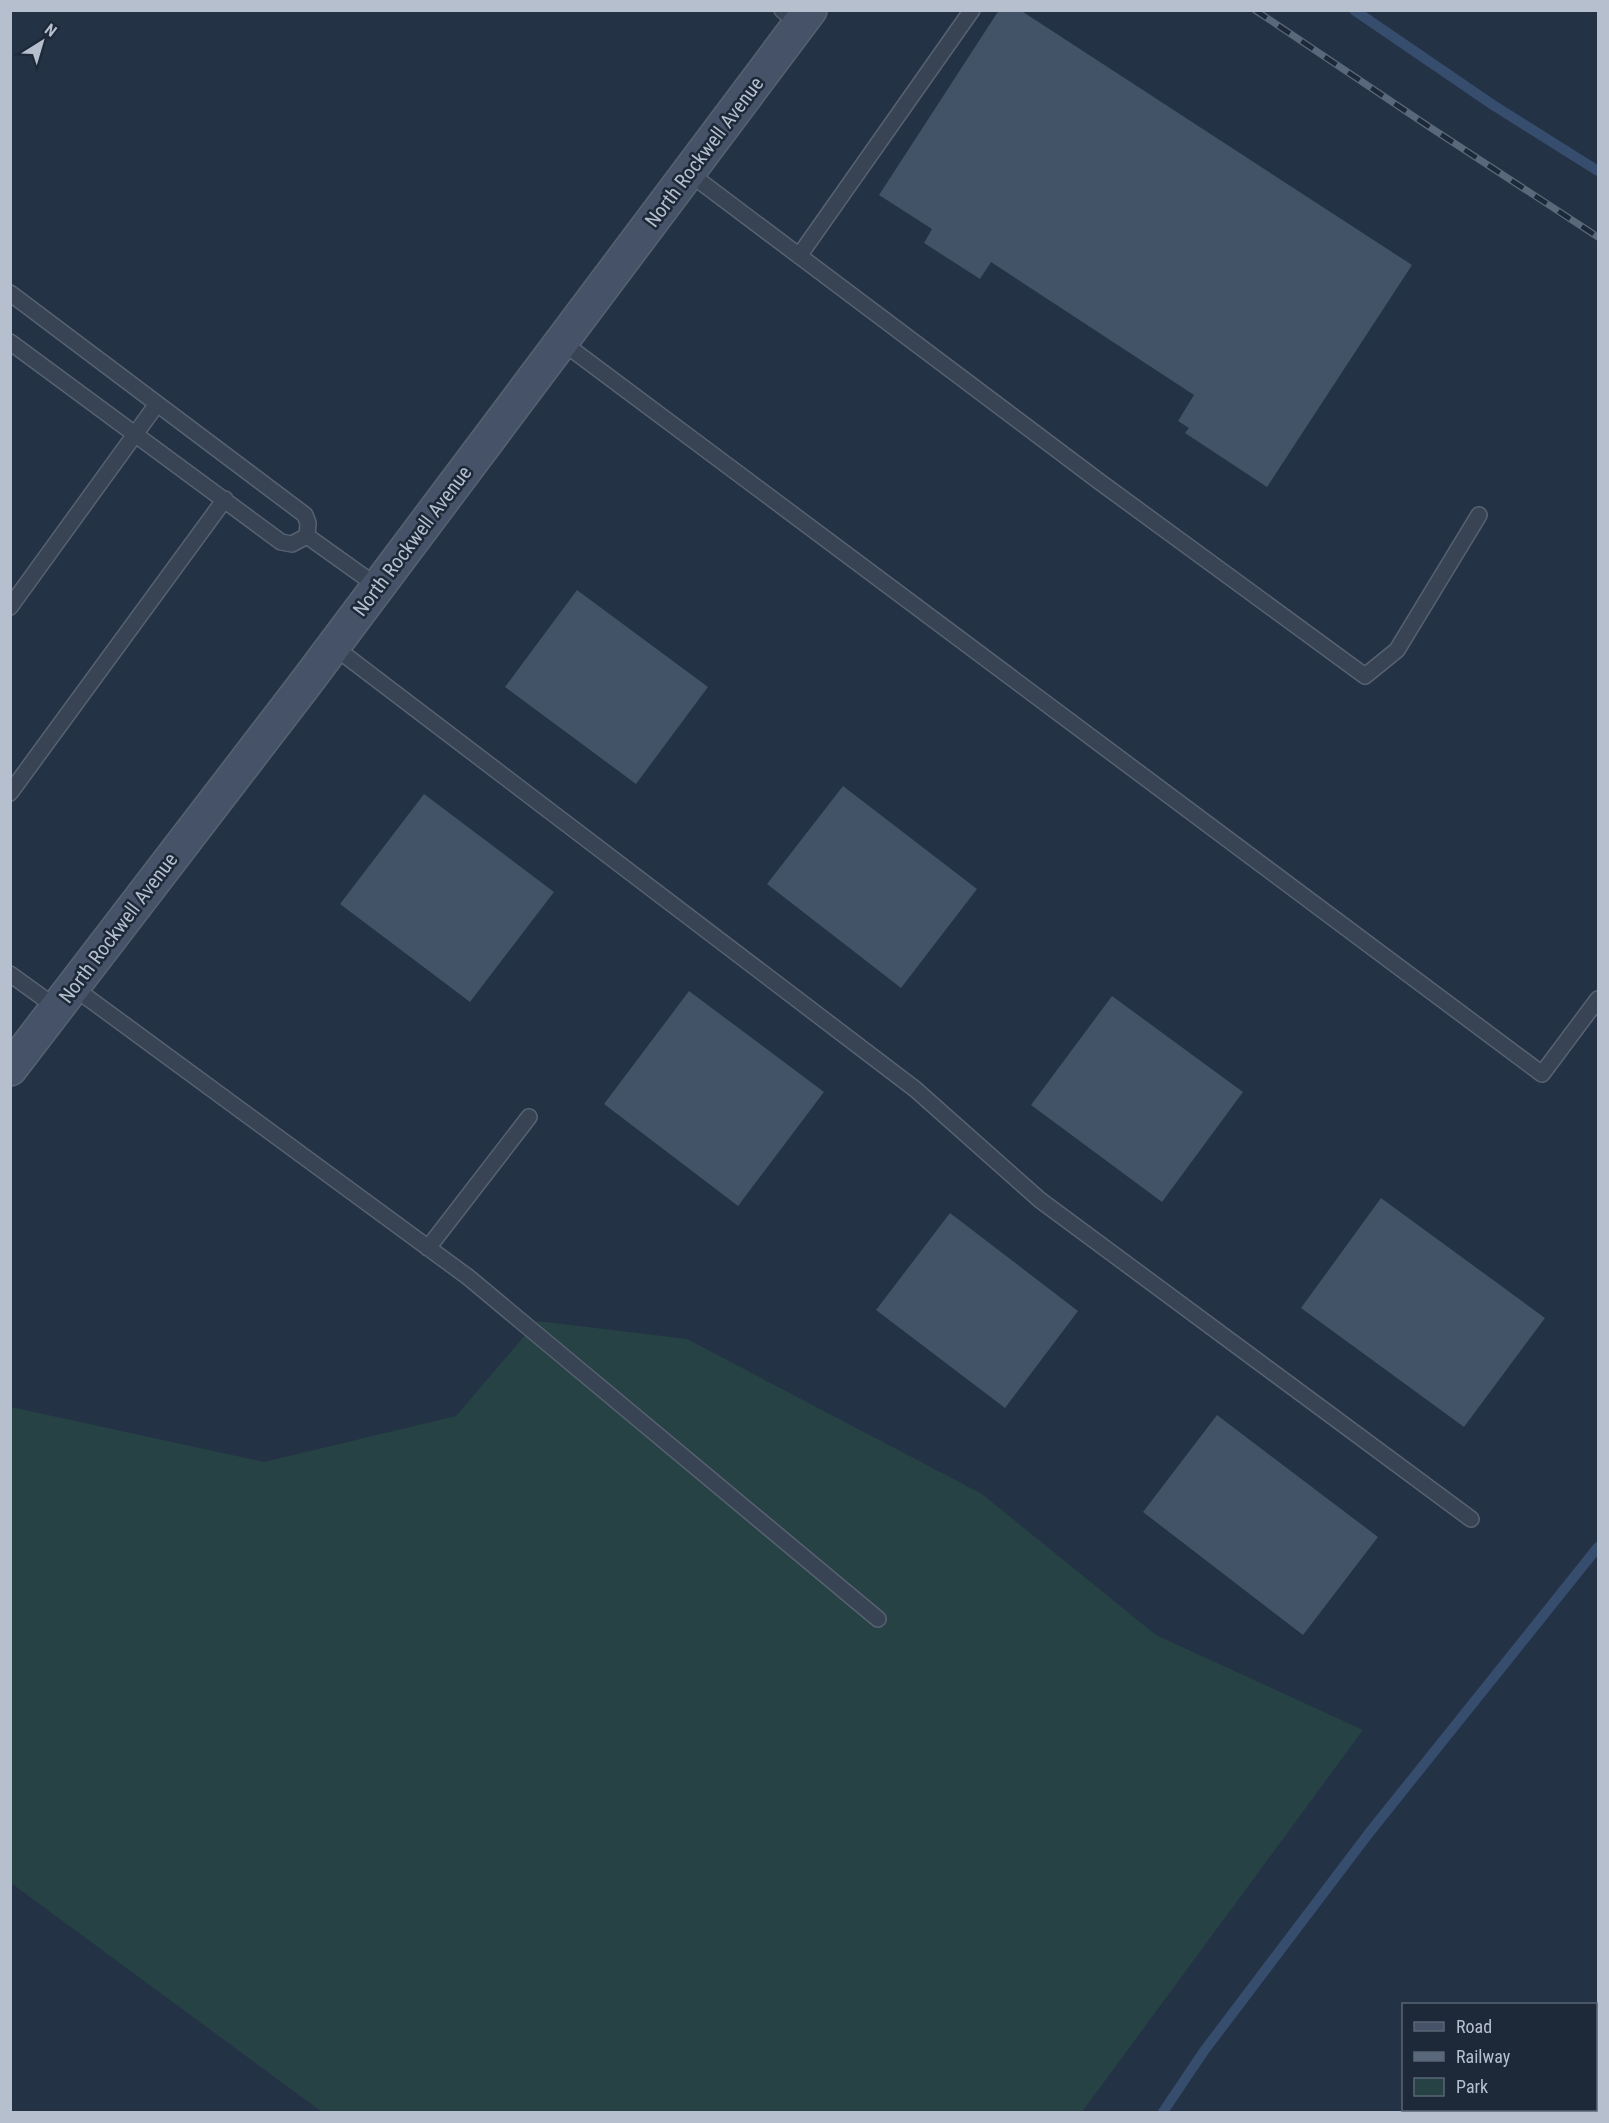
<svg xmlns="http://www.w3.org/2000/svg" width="1609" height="2123" font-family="'Roboto Condensed',sans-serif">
<rect width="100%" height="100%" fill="#243245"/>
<!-- green -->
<path fill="#264245" d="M537,1321L687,1339L982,1494L1156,1635L1363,1730L1082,2112H322L11,1883V1407L264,1462L456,1416Z"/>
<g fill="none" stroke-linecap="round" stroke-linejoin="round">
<!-- stream -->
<path stroke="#364d6d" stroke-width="10" d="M1354,10L1493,105L1598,171
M1163,2112L1204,2051L1369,1833L1598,1547"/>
</g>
<!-- building -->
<path fill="#425267" d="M999,10H1020L1412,265L1267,487L1185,433L1189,428L1178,421L1194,395L991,262L980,279L924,243L932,229L879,195Z
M577,590L708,687L636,784L505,687Z
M843,786L977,889L901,988L767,884Z
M424,794L554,892L470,1002L340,904Z
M689,991L824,1092L738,1206L604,1104Z
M1112,996L1243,1092L1162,1202L1031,1105Z
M1381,1198L1545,1318L1464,1427L1301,1308Z
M950,1213L1078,1311L1005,1408L876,1310Z
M1217,1415L1378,1537L1303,1635L1143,1512Z"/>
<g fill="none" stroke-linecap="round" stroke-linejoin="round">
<defs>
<path id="lane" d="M782,10L800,24
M689,173L1100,482L1365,676L1397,650L1479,515
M799,256L972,10
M10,293L305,515L308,523L307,536L292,544L281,542L10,342
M562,342L1542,1074L1598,999
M307,536L377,586
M10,607L157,404
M333,646L915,1089L1040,1200L1471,1519
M10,793L225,499
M10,974L57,1008
M73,987L468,1277L878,1619
M428,1248L529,1117"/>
<path id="secondary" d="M10,1069L305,684L810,10"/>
</defs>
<!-- lane casing -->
<use href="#lane" stroke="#576271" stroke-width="18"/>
<!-- secondary casing -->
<use href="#secondary" stroke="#576271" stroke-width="36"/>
<!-- lane -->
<use href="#lane" stroke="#384454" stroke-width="15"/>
<!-- secondary -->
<use href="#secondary" stroke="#465267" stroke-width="33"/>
<defs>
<path id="rail" d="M1255,10L1428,126L1598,237"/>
</defs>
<!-- rail casing -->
<use href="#rail" stroke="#5a687b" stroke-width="7"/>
<!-- rail -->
<use href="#rail" stroke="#1d2939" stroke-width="4.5" stroke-dasharray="14" stroke-linecap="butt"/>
</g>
<g text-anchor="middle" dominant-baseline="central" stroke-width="5" stroke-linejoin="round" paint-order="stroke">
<!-- street labels -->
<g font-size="20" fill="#b6bfcd" stroke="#1d2939">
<text transform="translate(704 152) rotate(-53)">North Rockwell Avenue</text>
<text transform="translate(412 541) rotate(-53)">North Rockwell Avenue</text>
<text transform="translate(118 928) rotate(-53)">North Rockwell Avenue</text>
</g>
</g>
<!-- border -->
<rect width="1609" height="2123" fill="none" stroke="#b6bfcd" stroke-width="24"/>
<!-- legend -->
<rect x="1402" y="2003" width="195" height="108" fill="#1d2939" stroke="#5a6574" stroke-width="1.5"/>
<rect x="1414" y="2022" width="30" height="9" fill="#465267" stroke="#5a6574" stroke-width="1.5"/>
<text x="1456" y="2033" font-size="18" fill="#b6bfcd">Road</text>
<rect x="1414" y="2052" width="30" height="9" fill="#5a687b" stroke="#5a6574" stroke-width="1.5"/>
<text x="1456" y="2063" font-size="18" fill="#b6bfcd">Railway</text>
<rect x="1414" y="2078" width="30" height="18" fill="#264245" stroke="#5a6574" stroke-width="1.5"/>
<text x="1456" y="2093" font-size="18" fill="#b6bfcd">Park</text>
<!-- north arrow -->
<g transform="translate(42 42) rotate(37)" stroke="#1d2939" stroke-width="4.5" paint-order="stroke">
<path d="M0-4.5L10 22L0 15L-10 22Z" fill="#b6bfcd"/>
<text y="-9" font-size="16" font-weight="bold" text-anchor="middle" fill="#b6bfcd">N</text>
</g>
</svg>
